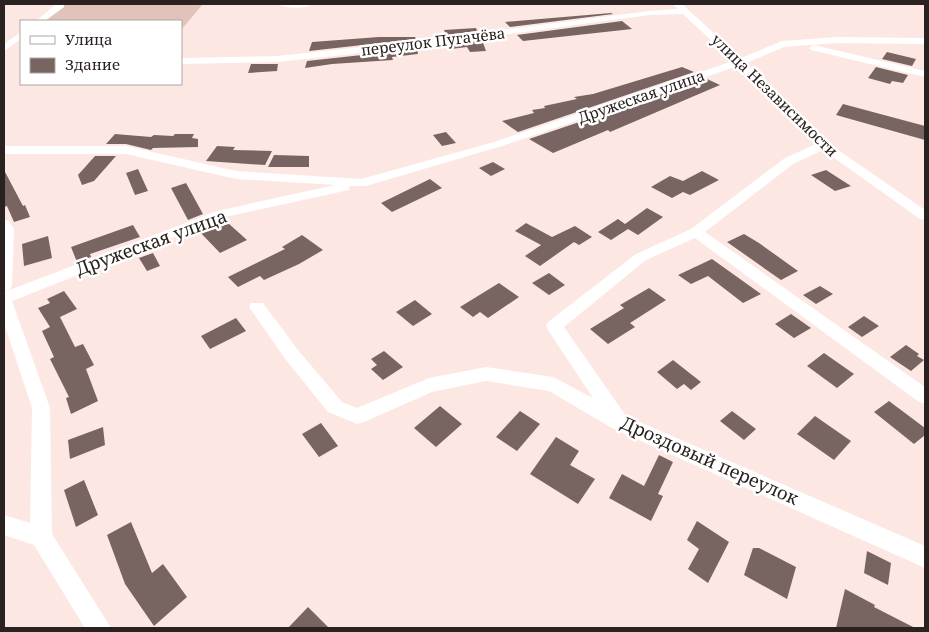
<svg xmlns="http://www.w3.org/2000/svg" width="929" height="632" font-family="'Noto Serif',serif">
<rect width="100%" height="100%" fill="#fde7e2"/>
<!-- green -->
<path fill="#e2c3bc" d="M65,4H203L181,30V21H43Z"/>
<!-- building -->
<path fill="#786561" d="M611,13L613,14L510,27L505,22Z
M622,21L632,29L523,41L517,35Z
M476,28L477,31L446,35L444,30Z
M379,37H415L416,39L309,51L312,42Z
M482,40L486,51L470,52L467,47L451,49L449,44Z
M417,49L418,54L392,57L393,60L332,64L305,68L307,61Z
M887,52L916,59L912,66L882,59Z
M251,64H278L277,71L248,73Z
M682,67L694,72L518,132L502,121L534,113L532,110L545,108L544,106L577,99L574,97L593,94Z
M876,67L908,75L903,83L892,81L890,84L868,78Z
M707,79L720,85L610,132L608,130L553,153L529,139Z
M843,104L925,126V140L836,115Z
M446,132L456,143L442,146L433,135Z
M115,134L151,137L154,135L173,136L175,134H194L192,138L198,139V147L153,148L151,150L126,144H106Z
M217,146L235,147L233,150L272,151L265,165L206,161Z
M274,155L309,156V167H268Z
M95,156H116L94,181L82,185L78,175Z
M493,162L505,169L491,176L479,168Z
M138,169L148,191L135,195L126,173Z
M4,170L23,206L25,205L30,217L14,222L7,206L4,207Z
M826,170L851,186L835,191L811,175Z
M702,171L719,180L690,195L683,192L672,198L651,187L670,176L683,181Z
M430,179L442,188L392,212L381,203Z
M186,183L203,214L188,220L171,188Z
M647,208L663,217L638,235L628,229L611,240L598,232L618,219L625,224Z
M228,223L247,240L220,253L198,230L209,225L212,230Z
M526,223L552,237L575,226L592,237L579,245L574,242L540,266L525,256L541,245L515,231Z
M133,225L140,237L90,254L91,257L77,262L71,247Z
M744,234L759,243L798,271L781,280L727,242Z
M302,235L323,250L299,264L264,280L260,276L238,287L228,277L285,249L282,247Z
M48,236L52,258L24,266L22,244Z
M153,253L160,266L147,271L139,258Z
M712,259L761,294L743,303L708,276L691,284L678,275Z
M549,273L565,285L549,295L532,283Z
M499,283L519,297L488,318L480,312L473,317L460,307Z
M820,286L833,294L816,304L803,295Z
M649,288L666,300L630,323L635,327L608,344L590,329L624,308L620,305Z
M64,291L77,309L60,317L75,347L83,344L94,365L86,369L98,401L71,414L66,398L69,397L50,359L54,357L42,331L50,327L38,308L50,303L47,299Z
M415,300L432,314L413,326L396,312Z
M791,314L811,328L794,338L775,324Z
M864,316L879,326L862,337L848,327Z
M236,318L246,331L210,349L201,336Z
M906,345L919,354L917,356L924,360L911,371L890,357Z
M384,351L403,367L383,380L371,369L377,365L371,359Z
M824,353L854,374L837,388L807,366Z
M673,360L701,382L691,390L684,384L677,389L657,372Z
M889,401L925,428V435L914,444L874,412Z
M440,406L462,424L436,447L414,428Z
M520,411L540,424L517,451L496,437Z
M732,411L756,429L744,440L720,421Z
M815,416L851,441L834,460L797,434Z
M321,423L338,446L319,457L302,434Z
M103,427L105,445L70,459L68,440Z
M556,437L579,451L570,465L595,479L578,504L530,474Z
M659,455L673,462L658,494L663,496L651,521L609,498L622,474L644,486Z
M84,480L98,515L76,527L64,490Z
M697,521L729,542L708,583L688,569L699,549L687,540Z
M131,522L152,573L163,564L187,597L154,626L125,584L107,535Z
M753,548H759L796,567L787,599L744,575Z
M867,551L891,563L888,585L864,573Z
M845,589L875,605L874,607L915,628H836Z
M308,607L329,628H288Z"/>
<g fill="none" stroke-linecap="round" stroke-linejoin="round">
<!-- minor -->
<path fill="#fff" fill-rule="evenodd" d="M56,4H64V7L45,21H36Z
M278,4H313C306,9 285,9 278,4Z
M673,4H682L741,58L782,41L837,37L925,38V44L837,43L784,47L746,63L828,143L925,210V220L920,219L823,150L793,164L705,232L925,387V404L919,402L695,238L646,260L564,327L626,416L925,546V568L612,428L549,391L486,381L432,392L364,422L357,424L328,412L286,360L249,307L251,303H263L298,350L342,402L357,408L429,378L486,367L553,377L593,398L548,330L546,326L548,322L636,254L691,229L785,158L816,144L738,66L502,146L366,186H350L349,190L225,217L12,301L50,408L52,534L111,628H85L34,545L4,535V515L30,523L32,408L4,323V292L217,211L335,185L236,179L126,154H4V146H126L236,171L361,179L494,142L733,61L683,14L649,15L400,49L277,62L181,64V58L277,56L400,43L649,11L678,9Z
M21,32V39L4,51V44Z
M814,45L925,71V77L811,50L809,48Z
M4,220L9,221L14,229L12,286L9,290L4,291Z"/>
</g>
<g text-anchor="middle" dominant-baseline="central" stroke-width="5" stroke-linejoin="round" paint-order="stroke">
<!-- far-street labels -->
<g font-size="15" fill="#2a2220" stroke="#fff">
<text transform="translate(433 41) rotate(-7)">переулок Пугачёва</text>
<text transform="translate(775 95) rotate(44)">улица Независимости</text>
<text transform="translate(641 96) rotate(-19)">Дружеская улица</text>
</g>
<!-- street labels -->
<g font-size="18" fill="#2a2220" stroke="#fff">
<text transform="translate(151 242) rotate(-20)">Дружеская улица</text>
<text transform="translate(710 460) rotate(24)">Дроздовый переулок</text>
</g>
</g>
<!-- border -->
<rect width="929" height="632" fill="none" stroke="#2a2220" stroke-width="10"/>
<!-- legend -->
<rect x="20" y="20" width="162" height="65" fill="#ffffff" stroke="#aaa7a6"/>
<rect x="30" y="36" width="25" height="8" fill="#ffffff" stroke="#aaa7a6"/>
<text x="65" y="45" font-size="15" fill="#2a2220">Улица</text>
<rect x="30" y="58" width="25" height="15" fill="#786561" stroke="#aaa7a6"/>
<text x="65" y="70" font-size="15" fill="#2a2220">Здание</text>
</svg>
